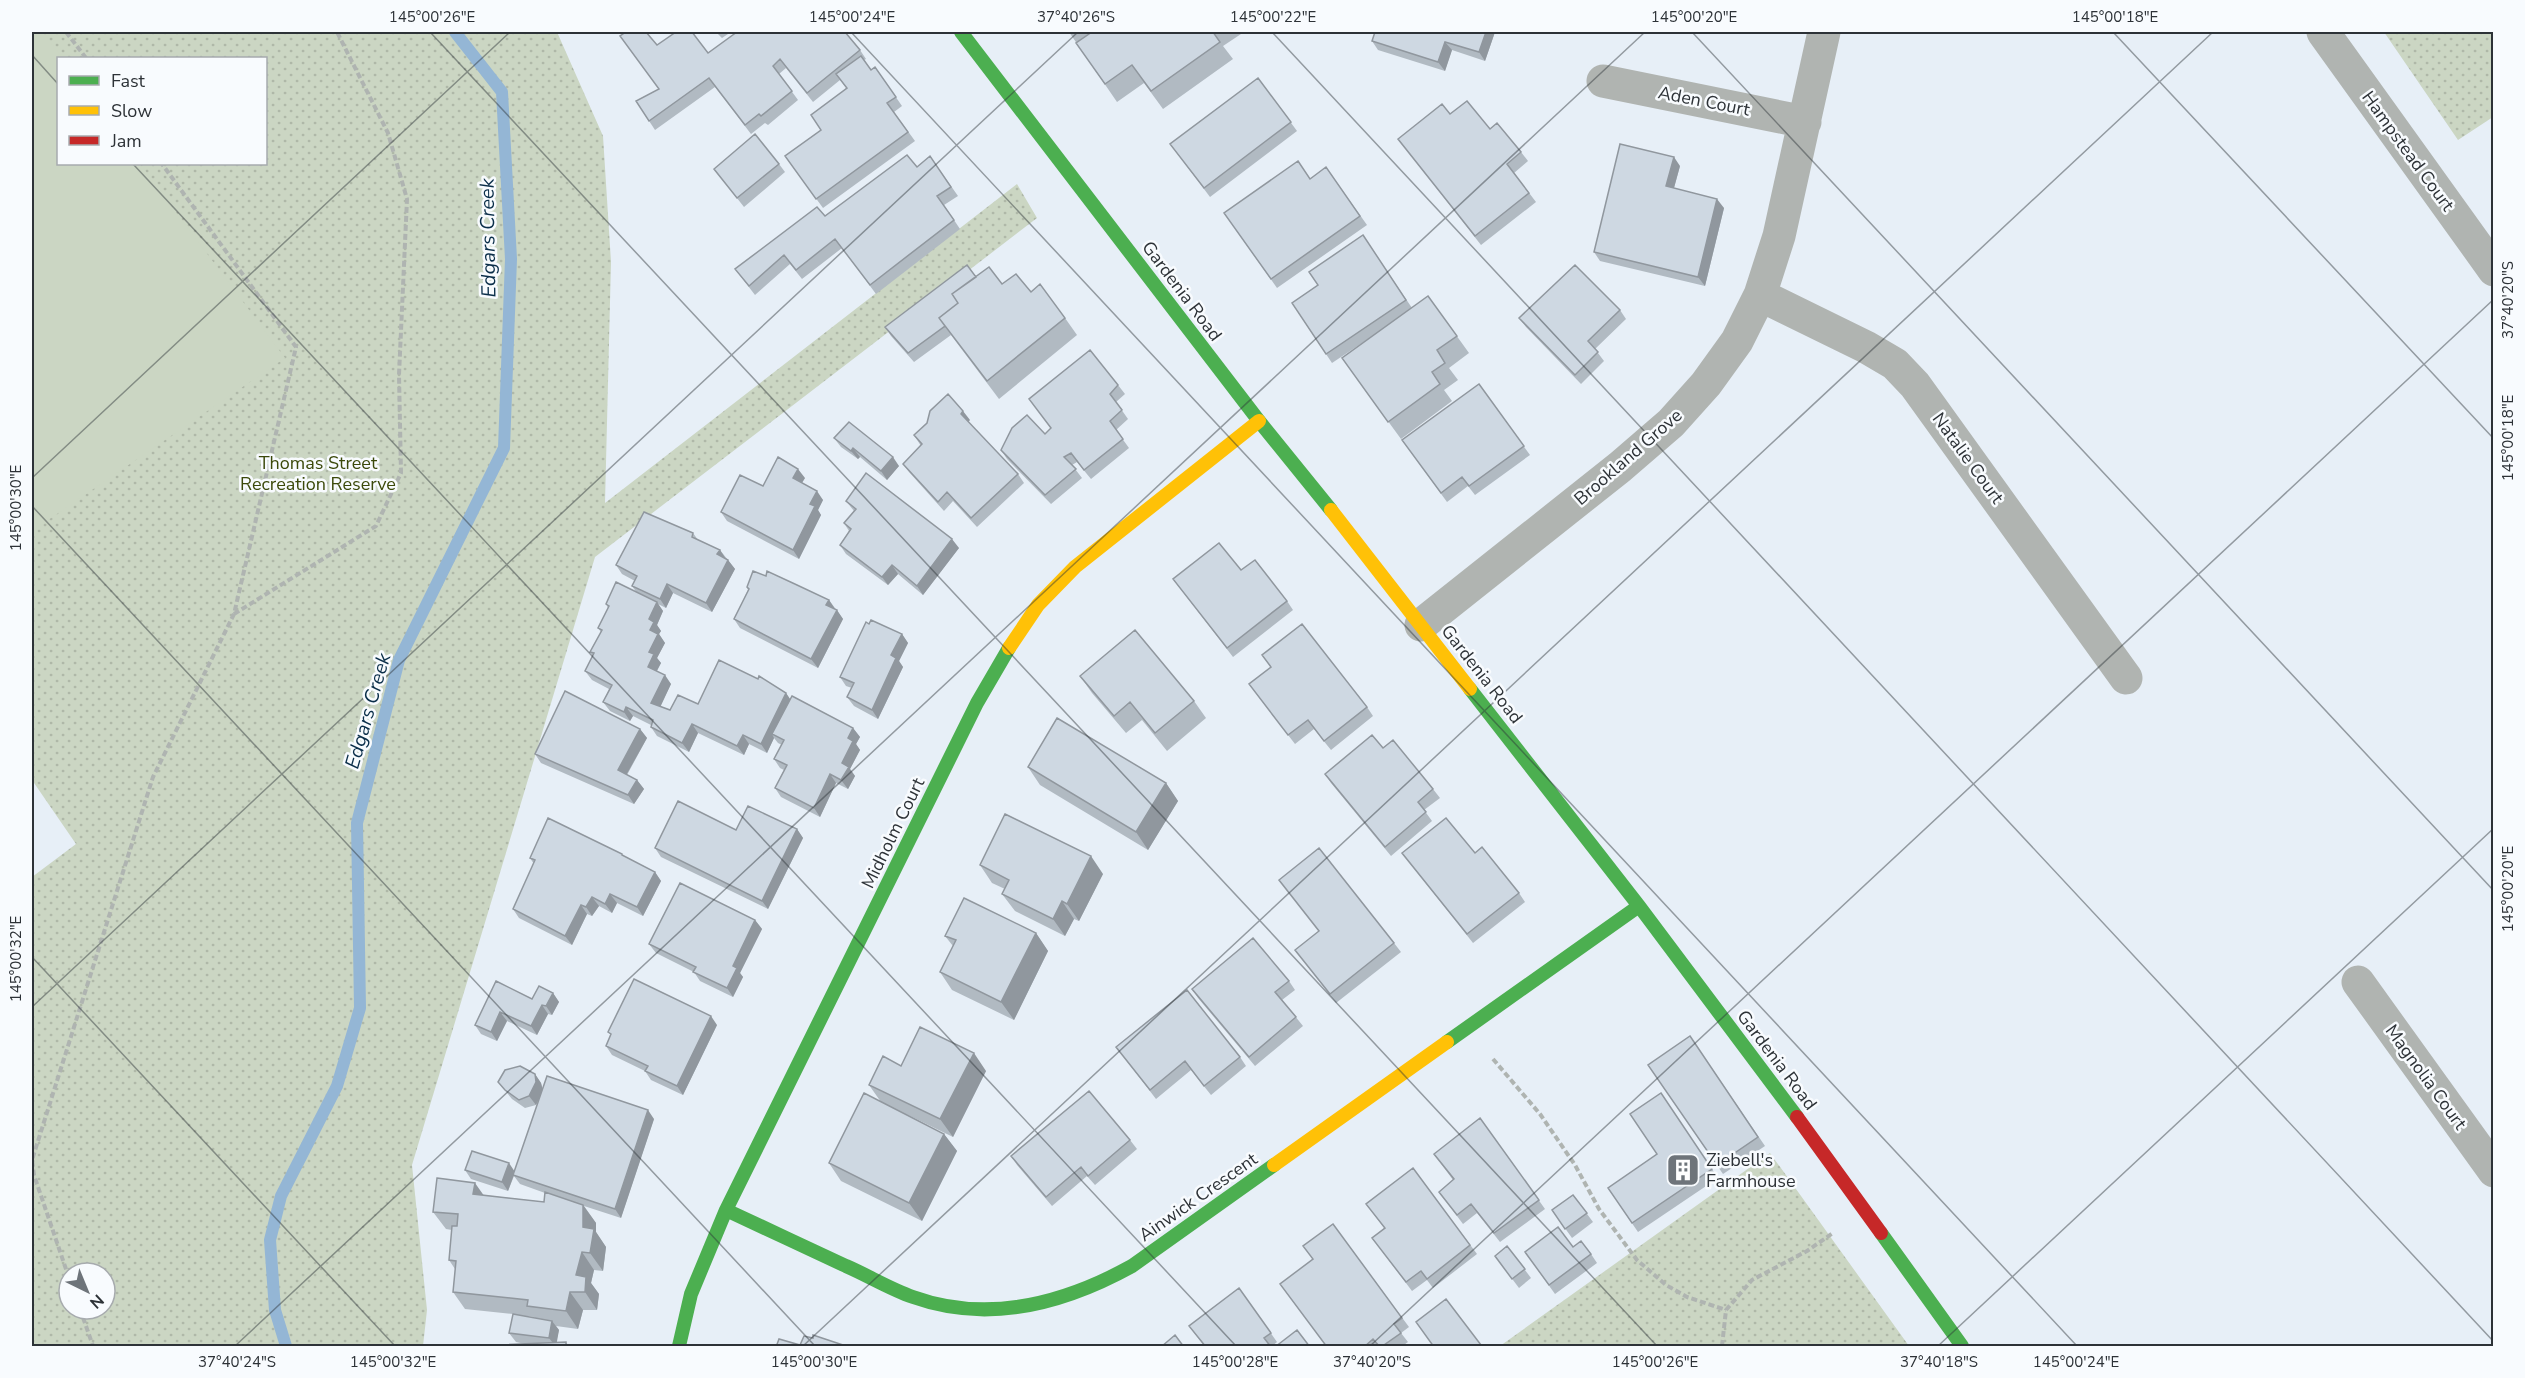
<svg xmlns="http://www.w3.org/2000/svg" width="2525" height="1378" font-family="'Nunito Sans',sans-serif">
<defs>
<pattern id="park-dots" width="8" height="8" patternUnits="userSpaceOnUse" patternTransform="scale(1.5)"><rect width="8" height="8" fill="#cbd6c3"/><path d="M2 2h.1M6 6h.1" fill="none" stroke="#afb8a8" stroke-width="1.8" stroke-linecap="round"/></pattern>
</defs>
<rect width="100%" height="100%" fill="#e7eff7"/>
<!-- park -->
<path fill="url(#park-dots)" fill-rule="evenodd" d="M32,32H557L603,136L611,262L605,503L1017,184L1037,218L595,557L412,1165L427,1310L423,1346H32V877L76,844L32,780ZM58,58H266V164H58ZM69,1273H105V1309H69Z
M2384,32H2493V117L2458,140Z
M1770,1153L1909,1346H1500Z"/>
<!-- pitch -->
<path fill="#cbd6c3" d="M32,32H42L63,58H58V164H140L285,358L32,531Z"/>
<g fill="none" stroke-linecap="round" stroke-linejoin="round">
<!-- stream -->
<path stroke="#94b6d5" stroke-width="12" d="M286,1346L275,1310L270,1240L281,1196L337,1086L360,1008L357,823L399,660L504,448L511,259L502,92L455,32"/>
<!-- path -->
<path stroke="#afb4b1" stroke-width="4" stroke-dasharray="6 3" stroke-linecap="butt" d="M66,32L86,58
M234,614L376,526L401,473L399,375L407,199L388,133L337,32
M1493,1059L1540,1114L1575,1165L1599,1209L1637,1260L1666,1285L1687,1297L1726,1310
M69,1278L34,1175L32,1160L153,777L234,614L296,347L162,164
M80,1309L93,1346
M1722,1346L1726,1310L1752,1280L1807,1251L1833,1233"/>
<!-- street -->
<path stroke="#b0b4b1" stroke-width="33" d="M2323,32L2494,270
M1603,81L1805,122
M1760,295L1866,347L1895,364L1915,385L2126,678
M1421,625L1620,467L1671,423L1706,384L1737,341L1760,295L1779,236L1824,32
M2358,982L2494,1171"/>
<!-- fast -->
<path stroke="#4caf50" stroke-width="14" d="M961,32L1259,421L1331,510
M1470,689L1639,906L1797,1117
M1447,1042L1639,906
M726,1210C766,1229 806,1247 846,1266C869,1276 890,1289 913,1297C988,1324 1065,1303 1132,1266L1274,1165
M1881,1233L1962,1346
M679,1346L691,1294L726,1210L977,703L1009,648"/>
<!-- slow -->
<path stroke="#ffc107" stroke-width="14" d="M1331,510L1470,689
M1009,648L1038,605L1075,567L1259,421
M1274,1165L1447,1042"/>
<!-- jam -->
<path stroke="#c62828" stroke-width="14" d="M1797,1117L1881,1233"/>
</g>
<!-- wall -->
<path fill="#b1bac2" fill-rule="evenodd" d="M716,32H731L722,38Z
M1069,32H1244L1223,46L1233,59L1163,109L1144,83L1117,102Z
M1375,32H1495L1485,61L1452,50L1445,71L1378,50L1372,41Z
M657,45L708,53L860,50L866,59L864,60L871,70L875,67L902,106L894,112L915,141L823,208L785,156L821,130L846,88L840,80L813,102L786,68L779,74L798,100L768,125L765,123L751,134L715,87L655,130L636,101L659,89Z
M1258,78L1297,131L1210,197L1177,153Z
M1450,114L1490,129L1521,152L1528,161L1514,173L1536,202L1481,245L1398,139Z
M930,156L958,196L944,205L960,229L876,294L842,248L802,279L790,264L755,295L735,269L825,216L917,167Z
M779,164L785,172L744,207L714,169Z
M1680,166L1674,188L1724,208L1705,286L1600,261L1594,252Z
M1326,167L1367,225L1277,288L1224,213L1310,179Z
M1363,235L1412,308L1428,296L1469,353L1449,368L1458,380L1444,390L1452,401L1401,439L1342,358L1374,335L1332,363L1292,303L1318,285Z
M976,277L1031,292L1065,318L1077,335L999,399L951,335L914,362L891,336L885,327Z
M1620,310L1626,319L1595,349L1604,361L1581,384L1526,327L1519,318Z
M1479,384L1530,455L1475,495L1468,486L1447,502L1402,440Z
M1118,385L1125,394L1116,402L1128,419L1116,430L1129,448L1091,479L1077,462L1072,465L1082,478L1051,504L1007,459L1001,450L1045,434L1051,428L1029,399Z
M970,420L968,422L1018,474L1024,483L977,527L953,501L944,511L909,472L903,464L921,446L914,435Z
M834,438L899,466L887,480L860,457L858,459L841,447Z
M805,478L802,483L823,500L818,510L821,515L799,559L727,521L721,512L763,486Z
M846,501L959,548L923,595L898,574L888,585L846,554L840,545L849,531L844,523L854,511Z
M693,533L698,540L720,550L735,569L712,612L673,593L666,608L658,604L663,611L657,625L661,631L659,634L665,643L657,658L661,663L657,671L671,684L660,706L670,710L698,704L786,693L790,699L853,728L860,737L856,744L860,750L850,769L855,776L848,789L836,783L820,817L781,797L775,788L784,770L780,768L774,759L782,745L778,743L774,738L767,753L749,744L744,755L698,733L689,752L657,736L651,727V725L633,716L630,721L610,711L603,702L609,689L592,680L585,671L593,656L590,652L601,632L598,628L608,608L606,604L637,593L632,586L635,581L622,574L616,565Z
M1241,570L1287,601L1293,610L1233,657L1173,579Z
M747,587L829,600L843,619L818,668L740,628L734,619L748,590Z
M869,624L902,634L908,643L899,661L903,667L878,719L854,706L847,697L852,688L846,686L840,677Z
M1080,676L1194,701L1206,718L1167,751L1142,720L1126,733L1092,693Z
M1249,684L1367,707L1373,716L1331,750L1314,729L1295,744Z
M640,729L647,738L627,775L637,780L644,789L634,804L541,763L535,754Z
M1383,748L1433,789L1440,798L1424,810L1432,821L1391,856L1331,783L1325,774Z
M1028,767L1166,783L1178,801L1148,850L1040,785Z
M797,829L803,838L768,909L661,857L655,848Z
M1402,853H1475L1519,893L1525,902L1473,943Z
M624,857L655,872L661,881L643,916L617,903L612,913L599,906L592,916L587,914L572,945L519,918L513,909L534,864L530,858Z
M980,865L1103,874L1079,921L1074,919L1065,936L1015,911L1002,894L1005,889L992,883Z
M1279,880L1394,943L1401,952L1336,1003L1295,950L1319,931Z
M755,920L762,929L740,973L743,977L733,997L700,981L694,972L656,953L649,944Z
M1036,933L1048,951L1014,1020L952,990L940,972L953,946L945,936Z
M496,981L532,999L553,993L559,1002L552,1015L548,1014L537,1035L507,1021L497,1041L481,1034L475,1025Z
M1289,981L1295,990L1282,1000L1303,1026L1255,1066L1198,998L1192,989Z
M717,1025L683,1095L651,1080L645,1071L612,1055L606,1046L611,1035L608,1032Z
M1690,1036L1765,1146L1723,1174L1648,1065Z
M1116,1047L1240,1057L1246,1066L1211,1095L1191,1070L1156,1099Z
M901,1066L986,1071L953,1137L906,1114L944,1134L957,1151L922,1221L841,1181L829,1163L881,1102L869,1085Z
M535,1074L541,1083L543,1090L654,1119L621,1218L584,1206L596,1223V1232L606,1247L603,1271L594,1270L591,1283L599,1294L597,1310H583L578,1329L556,1326L559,1330L556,1342H566L569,1347H499L525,1344L516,1342L509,1333L513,1314L465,1309L453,1292L455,1269L449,1260L452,1230L446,1229L433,1212L483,1195L544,1202L545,1193L520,1184L514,1176L508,1191L471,1179L465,1170L515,1172L541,1095L536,1105L525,1108L512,1099L498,1082ZM515,1315L534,1317L535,1318Z
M1661,1093L1718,1178L1638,1232L1608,1188L1657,1154Z
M1480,1118L1545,1209L1500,1242L1477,1213L1463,1224L1439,1192L1453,1180L1434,1154Z
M1130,1140L1137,1149L1095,1185L1087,1176L1052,1206L1017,1165L1011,1156Z
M1413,1168L1477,1254L1433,1288L1427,1280L1412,1291L1372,1238L1384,1228L1366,1204Z
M1573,1195L1593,1222L1572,1238L1552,1210Z
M1333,1224L1409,1327L1401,1333L1408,1342L1401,1347H1327L1313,1259Z
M1507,1246L1531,1278L1519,1288L1495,1256Z
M1573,1247L1591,1254L1597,1263L1555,1294L1525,1252Z
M1239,1288L1277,1342L1271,1347H1205L1189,1326Z"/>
<!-- shaded-wall -->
<path fill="#90979e" d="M1486,32H1495L1485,61L1479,52Z
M1445,42L1452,50L1445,71L1438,62Z
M1674,157L1680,166L1672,195L1666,186Z
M1717,199L1724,208L1705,286L1698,277Z
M963,411L970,420L967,423L961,414Z
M853,448L860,457L858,459L851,451Z
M893,457L899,466L887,480L881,471Z
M798,469L805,478L799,487L793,478Z
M817,491L823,500L818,510L821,515L799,559L793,550L810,504Z
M952,539L959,548L923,595L917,586Z
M720,550L726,559L717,554Z
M728,560L735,569L712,612L706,603Z
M892,565L898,574L888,585L882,577Z
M667,584L673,593L666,608L660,599Z
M829,600L835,609L826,605Z
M657,602L663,611L657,625L661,631L659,634L665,643L657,658L661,663L654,676L648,667L650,630L649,619Z
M837,610L843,619L818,668L811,659Z
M902,634L908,643L899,661L903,667L878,719L872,710L891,655Z
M665,675L671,684L658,712L651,703Z
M786,693L792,702L772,734L774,738L767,753L761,744Z
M626,707L633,716L630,721L624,712Z
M692,724L698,733L689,752L682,743Z
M853,728L860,737L856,744L860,750L850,769L855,776L848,789L841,780L842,763L848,738Z
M640,729L647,738L624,779L618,770Z
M743,735L749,744L744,755L737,746Z
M830,774L836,783L820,817L814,808Z
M637,780L644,789L634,804L628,795Z
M1166,783L1178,801L1148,850L1136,832Z
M797,829L803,838L768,909L762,901Z
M1091,856L1103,874L1079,921L1067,904Z
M655,872L661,881L643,916L637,907Z
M610,894L617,903L612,913L605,904Z
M592,897L599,906L592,916L586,907Z
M1062,901L1074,919L1065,936L1053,919Z
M581,905L587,914L572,945L565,936Z
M755,920L762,929L740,973L743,977L733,997L727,988L733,966Z
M1036,933L1048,951L1014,1020L1001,1002Z
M553,993L559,1002L552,1015L546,1006Z
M542,1005L548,1014L537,1035L531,1026Z
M500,1012L507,1021L497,1041L491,1032Z
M711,1016L717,1025L683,1095L677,1086Z
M974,1053L986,1071L953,1137L940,1119Z
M535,1074L541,1083L543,1091L536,1105L529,1096Z
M648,1110L654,1119L621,1218L615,1209Z
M944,1134L957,1151L922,1221L909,1203Z
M509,1163L515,1172L508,1191L502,1182Z
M475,1183L487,1200L473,1194Z
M583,1205L596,1223V1232L606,1247L603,1271L590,1253L583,1227Z
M582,1252L594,1270L591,1283L599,1294L597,1310L585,1292L576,1275Z
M570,1292L583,1310L578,1329L566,1311Z
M552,1321L559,1330L556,1347L549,1338Z"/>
<!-- building -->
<path fill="#ced8e2" stroke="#90979e" stroke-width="1.5" d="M626,32H646L657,45L676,32H692L708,53L737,32H845L860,50L807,93L780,59L773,66L792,91L761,116L759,114L745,125L709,78L649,121L636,101L659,89L620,36Z
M1092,32H1213L1220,42L1151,91L1132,65L1105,84L1076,43Z
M1375,32H1486L1479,52L1445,42L1438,62L1372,41Z
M861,56L871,70L875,67L896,97L887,103L908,132L816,199L785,156L821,130L811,115L847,88L836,74Z
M1258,78L1291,122L1204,188L1170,144Z
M1467,101L1490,129L1497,123L1521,152L1507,164L1529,193L1475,236L1398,139L1442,104L1450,114Z
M755,134L779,164L737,198L714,169Z
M1620,144L1674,157L1666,186L1717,199L1698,277L1594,252Z
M907,155L917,167L930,156L951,187L937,196L954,220L870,285L835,239L796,270L784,255L749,286L735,269L817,207L825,216Z
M1298,161L1310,179L1326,167L1360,216L1271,279L1224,213Z
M1363,235L1406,300L1326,354L1292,303L1318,285L1309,272Z
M967,265L976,277L952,294L958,303L939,318L945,326L908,353L885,327Z
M1575,265L1620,310L1588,341L1598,352L1575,375L1519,318Z
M989,267L1002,284L1016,274L1031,292L1040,284L1065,318L987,381L939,318L958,303L952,294Z
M1428,296L1457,336L1437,350L1445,363L1432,372L1440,384L1388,422L1342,358Z
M1090,350L1118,385L1110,394L1122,410L1110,421L1123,439L1084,470L1071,453L1064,457L1076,469L1045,495L1001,450L1012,428L1027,415L1045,434L1051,428L1029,399Z
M1479,384L1524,446L1469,486L1462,477L1441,493L1402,440Z
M948,394L963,411L961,414L1018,474L971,518L947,492L938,502L903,464L922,444L914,435L927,423L930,411Z
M849,422L893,457L881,471L853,448L851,451L834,438Z
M778,457L798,469L793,478L817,491L810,504L815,506L793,550L721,512L740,475L763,486Z
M866,473L952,539L917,586L892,565L882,577L840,545L851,529L844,523L856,509L846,501Z
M644,512L693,533L692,537L720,550L717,554L728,560L706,603L667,584L660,599L632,586L637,576L616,565Z
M1219,543L1241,570L1255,560L1287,601L1227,648L1173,579Z
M753,571L766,576L767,571L797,585L829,600L826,605L837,610L811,659L734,619L749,589L747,587Z
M616,582L657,602L649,619L654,622L650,630L658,634L649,652L654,654L648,667L665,675L651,703L670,710L678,695L698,704L719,660L758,679L759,676L786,693L761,744L743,735L737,746L692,724L682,743L651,727L653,720L626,707L624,712L603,702L612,685L585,671L594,653L590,652L602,630L598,628L609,606L606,604Z
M871,620L902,634L891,655L896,658L872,710L847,697L854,683L840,677L866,622L869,624Z
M1302,624L1367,707L1324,741L1308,720L1288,735L1249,684L1271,667L1262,655Z
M1135,630L1194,701L1155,733L1130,702L1114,716L1080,676Z
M565,691L640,729L618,770L637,780L628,795L535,754Z
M792,696L853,728L848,738L853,741L842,763L849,767L841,780L830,774L814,808L775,788L787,765L774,759L784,740L772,734Z
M1057,718L1166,783L1136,832L1028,767Z
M1372,735L1383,748L1393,740L1433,789L1418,802L1426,812L1385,847L1325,774Z
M678,801L736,830L748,806L797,829L762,901L655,848Z
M1005,814L1091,856L1067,904L1062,901L1053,919L1002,894L1009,880L980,865Z
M548,818L622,854V855L655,872L637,907L610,894L605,904L592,897L586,907L581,905L565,936L513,909L535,860L530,858Z
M1446,818L1475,853L1482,847L1519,893L1467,934L1402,853Z
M1319,848L1394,943L1330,994L1295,950L1319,931L1279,880Z
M680,883L755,920L733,966L737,968L727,988L693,972L696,967L649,944Z
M964,898L1036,933L1001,1002L940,972L956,940L945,936Z
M1253,938L1289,981L1275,992L1296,1017L1249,1057L1192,989Z
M634,979L711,1016L677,1086L645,1071L648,1066L606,1046L611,1034L608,1032Z
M496,981L532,999L539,986L553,993L546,1006L542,1005L531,1026L500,1012L491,1032L475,1025Z
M1187,990L1240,1057L1204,1086L1185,1061L1150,1090L1116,1047Z
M920,1027L974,1053L940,1119L869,1085L883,1056L901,1066Z
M1690,1036L1758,1137L1717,1165L1648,1065Z
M520,1066L535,1074L536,1082L529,1096L519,1100L505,1090L498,1082L505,1070Z
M547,1076L648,1110L615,1209L513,1175Z
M1089,1091L1130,1140L1088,1176L1081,1167L1046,1197L1011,1156Z
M864,1093L944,1134L909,1203L829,1163Z
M1661,1093L1712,1169L1632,1223L1608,1188L1657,1154L1630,1114Z
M1480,1118L1539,1200L1494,1233L1471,1204L1457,1215L1439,1192L1454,1179L1434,1154Z
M472,1151L509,1163L502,1182L465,1170Z
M1413,1168L1470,1245L1427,1279L1421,1271L1406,1282L1372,1238L1385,1228L1366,1204Z
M437,1178L475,1183L473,1194L544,1202L545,1192L583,1205V1227L594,1229L590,1253L582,1252L576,1275L586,1277L585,1292H570L566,1311L527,1306L528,1300L453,1292L456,1261L449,1260L452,1226H457L458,1214L433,1212Z
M1573,1195L1587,1213L1565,1229L1552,1210Z
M1333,1224L1402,1318L1394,1324L1401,1333L1381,1347H1380L1373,1339L1364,1347H1327L1280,1284L1313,1259L1303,1246Z
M1558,1227L1573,1247L1581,1241L1591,1254L1549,1285L1525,1252Z
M1507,1246L1525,1269L1512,1279L1495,1256Z
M1239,1288L1271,1333L1264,1338L1271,1347H1206L1189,1326Z
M1446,1299L1481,1345L1479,1347H1434L1416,1322Z
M513,1314L552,1321L549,1338L509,1333Z
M1297,1330L1310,1347H1275Z
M813,1335L849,1347H776L779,1339L800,1345L804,1336L813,1338Z
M1175,1335L1184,1347H1161Z
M566,1342V1347H499V1345Z"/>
<!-- ticks -->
<path fill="none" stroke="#2d3237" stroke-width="1.5" stroke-opacity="0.45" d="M430,32L1657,1346M851,32L2077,1346M1272,32L2494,1342M1692,32L2494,891M2113,32L2494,439M32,55L58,84M133,164L1236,1346M32,478L510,32M32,506L815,1346M32,957L395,1346M32,1007L1078,32M235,1346L1645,32M803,1346L2213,32M1370,1346L2494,299M1938,1346L2494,828"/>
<!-- icons -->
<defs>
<symbol id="building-square" viewBox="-11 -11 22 22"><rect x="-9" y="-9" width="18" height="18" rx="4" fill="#6e747a" stroke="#f8fbfe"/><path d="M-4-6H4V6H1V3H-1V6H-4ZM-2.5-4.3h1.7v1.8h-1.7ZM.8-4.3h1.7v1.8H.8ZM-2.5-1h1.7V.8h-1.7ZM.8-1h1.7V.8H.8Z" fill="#fff"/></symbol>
</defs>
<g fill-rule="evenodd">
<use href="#building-square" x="1664" y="1151" width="38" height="38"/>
</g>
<g text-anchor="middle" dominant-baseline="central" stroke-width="5" stroke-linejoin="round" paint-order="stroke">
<!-- street labels -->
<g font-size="18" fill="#2d3237" stroke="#f8fbfe">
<text transform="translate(1704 101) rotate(11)">Aden Court</text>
<text transform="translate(2408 151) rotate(54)">Hampstead Court</text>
<text transform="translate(1182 291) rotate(53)">Gardenia Road</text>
<text transform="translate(1628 457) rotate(-41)">Brookland Grove</text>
<text transform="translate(1968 458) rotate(54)">Natalie Court</text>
<text transform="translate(1482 674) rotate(52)">Gardenia Road</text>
<text transform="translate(893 833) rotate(-64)">Midholm Court</text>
<text transform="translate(1777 1060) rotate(53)">Gardenia Road</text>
<text transform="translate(2426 1077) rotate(54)">Magnolia Court</text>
<text transform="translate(1198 1197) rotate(-35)">Ainwick Crescent</text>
</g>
<!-- park labels -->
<g font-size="18" fill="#3b490a" stroke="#f8fbfe">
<text x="318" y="463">Thomas Street<tspan x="318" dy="21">Recreation Reserve</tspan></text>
</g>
<!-- poi labels -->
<g font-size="18" fill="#2d3237" stroke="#f8fbfe" text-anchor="start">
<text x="1706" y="1160">Ziebell's<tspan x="1706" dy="21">Farmhouse</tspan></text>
</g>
<!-- water labels -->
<g font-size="20" font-style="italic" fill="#0a2e49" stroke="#f8fbfe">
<text transform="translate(488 238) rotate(-91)">Edgars Creek</text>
<text transform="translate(368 711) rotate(-74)">Edgars Creek</text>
</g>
</g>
<!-- border -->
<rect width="2525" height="1378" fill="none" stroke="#f8fbfe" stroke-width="66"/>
<!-- legend -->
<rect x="57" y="57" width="210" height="108" fill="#f8fbfe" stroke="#a7abae" stroke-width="1.5"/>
<rect x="69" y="76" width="30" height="9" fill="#4caf50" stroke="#a7abae" stroke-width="1.5"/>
<text x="111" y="87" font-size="18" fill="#2d3237">Fast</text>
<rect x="69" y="106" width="30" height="9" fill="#ffc107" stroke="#a7abae" stroke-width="1.5"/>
<text x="111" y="117" font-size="18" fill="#2d3237">Slow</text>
<rect x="69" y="136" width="30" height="9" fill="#c62828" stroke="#a7abae" stroke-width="1.5"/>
<text x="111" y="147" font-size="18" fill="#2d3237">Jam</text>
<!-- north arrow -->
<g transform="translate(87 1291) rotate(137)"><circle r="28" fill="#f8fbfe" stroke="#a7abae" stroke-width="1.5"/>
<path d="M0-4.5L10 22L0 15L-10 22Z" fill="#6e747a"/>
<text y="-9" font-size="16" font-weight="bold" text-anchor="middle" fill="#2d3237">N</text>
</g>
<rect x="33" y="33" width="2459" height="1312" fill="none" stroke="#2d3237" stroke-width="2"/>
<g font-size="15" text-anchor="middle" fill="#2d3237">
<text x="432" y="22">145°00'26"E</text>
<text x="852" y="22">145°00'24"E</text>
<text x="1076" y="22">37°40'26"S</text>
<text x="1273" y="22">145°00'22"E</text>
<text x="1694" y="22">145°00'20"E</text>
<text x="2115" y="22">145°00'18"E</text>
<text transform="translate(2508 300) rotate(-90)" y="5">37°40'20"S</text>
<text transform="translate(2508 438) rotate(-90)" y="5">145°00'18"E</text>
<text transform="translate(16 508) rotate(-90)" y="5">145°00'30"E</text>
<text transform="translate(2508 889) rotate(-90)" y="5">145°00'20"E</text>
<text transform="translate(16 959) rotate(-90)" y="5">145°00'32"E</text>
<text x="237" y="1367">37°40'24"S</text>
<text x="393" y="1367">145°00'32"E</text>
<text x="814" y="1367">145°00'30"E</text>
<text x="1235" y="1367">145°00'28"E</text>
<text x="1372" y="1367">37°40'20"S</text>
<text x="1655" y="1367">145°00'26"E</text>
<text x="1939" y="1367">37°40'18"S</text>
<text x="2076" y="1367">145°00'24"E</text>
</g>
</svg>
